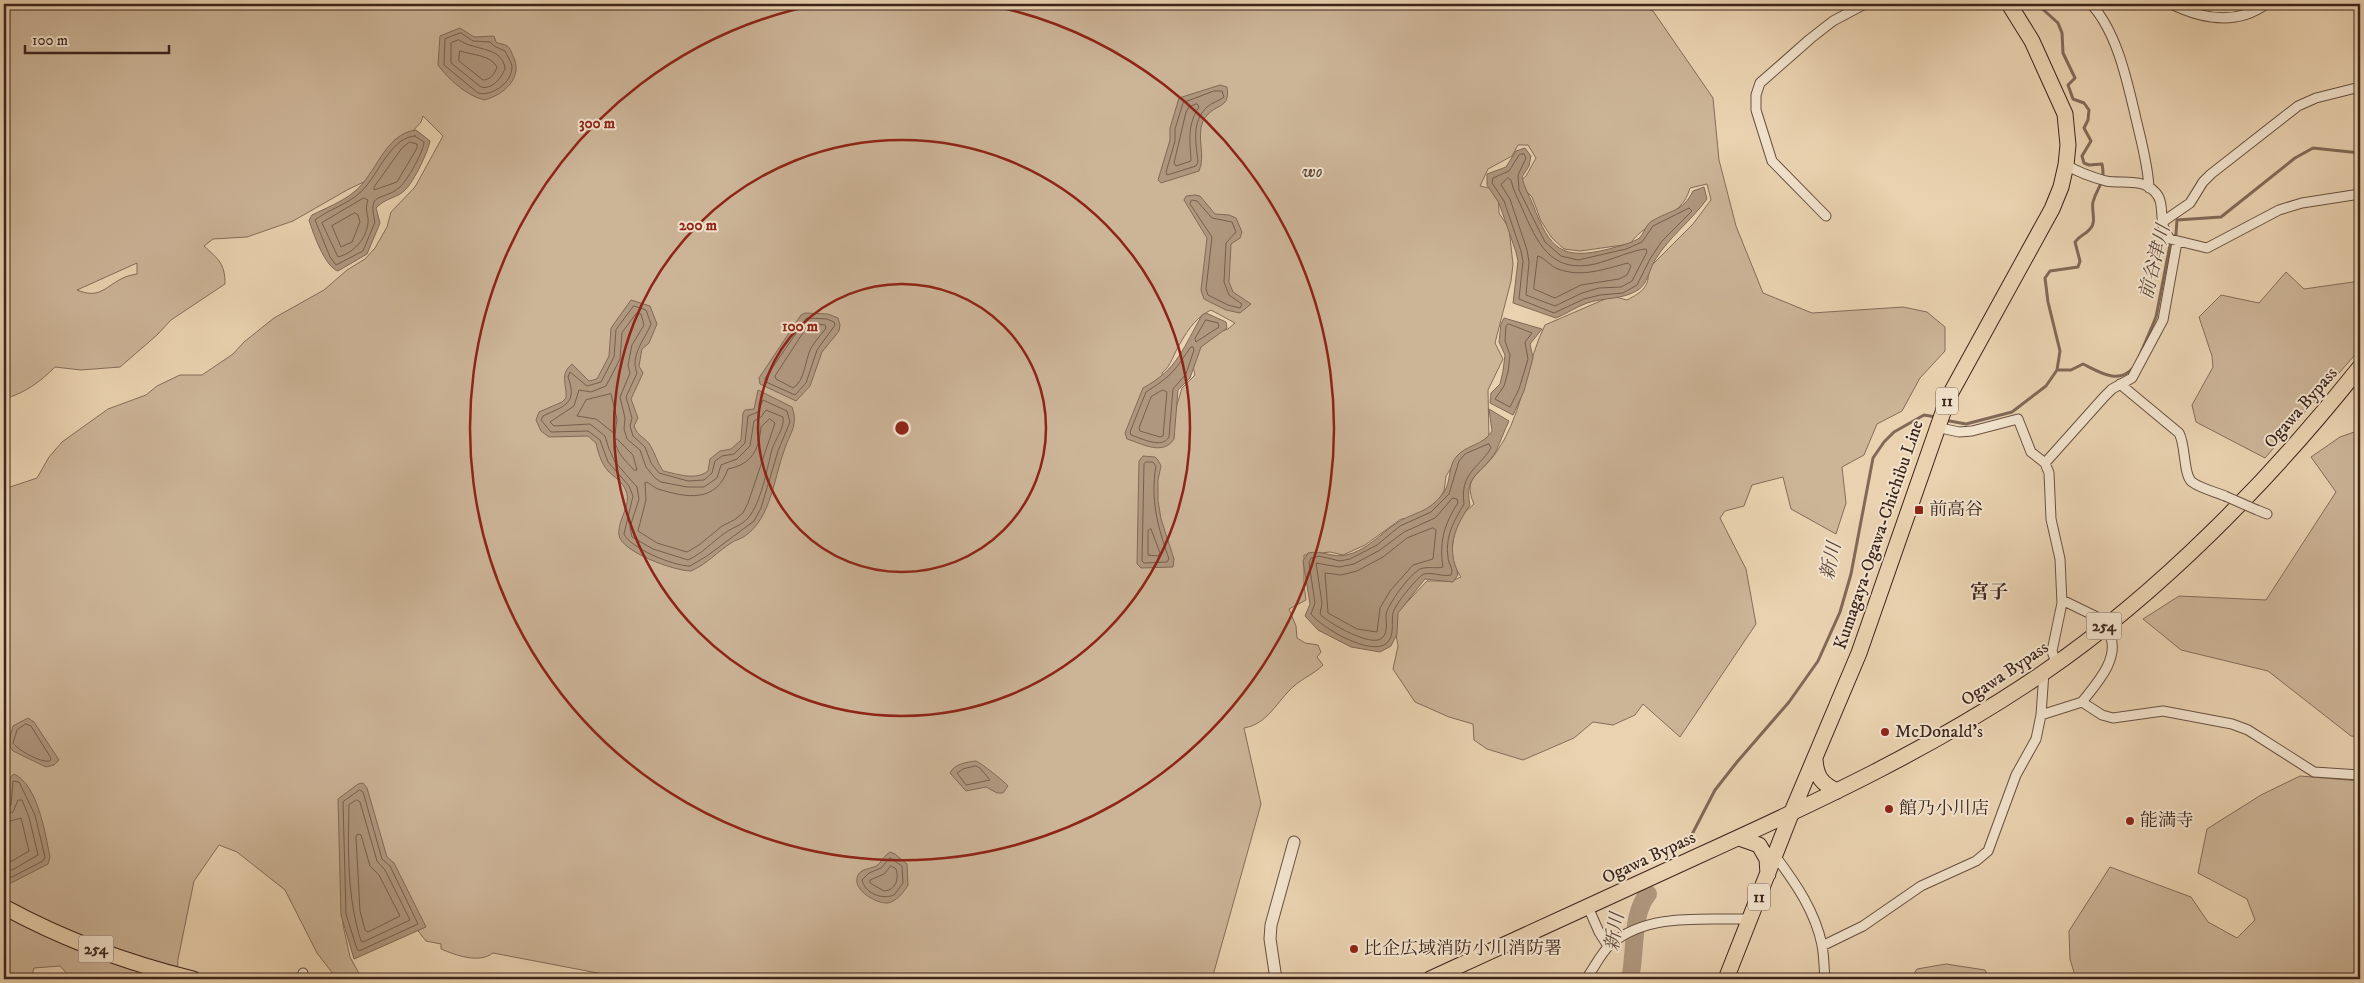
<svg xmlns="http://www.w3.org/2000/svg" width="2364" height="983" font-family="'IM FELL DW Pica','Noto Serif JP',serif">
<rect width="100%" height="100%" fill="#ead2b0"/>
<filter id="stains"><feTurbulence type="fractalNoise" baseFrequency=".004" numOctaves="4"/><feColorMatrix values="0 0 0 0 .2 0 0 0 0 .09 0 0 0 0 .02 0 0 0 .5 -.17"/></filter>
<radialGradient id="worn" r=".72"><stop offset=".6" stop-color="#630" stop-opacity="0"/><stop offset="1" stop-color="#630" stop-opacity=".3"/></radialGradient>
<!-- green -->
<path fill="#ccb497" stroke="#846c5a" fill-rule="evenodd" d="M4,4H1635L1653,11L1713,98L1719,160L1736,226L1763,293L1812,313L1903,307L1927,312L1945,327V351L1920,378L1902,411L1877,424L1864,455L1842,467L1846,503L1836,534L1791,509L1783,477L1752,485L1744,506L1725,511L1720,518L1746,569L1756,624L1680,737L1643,704L1635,715L1613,725L1593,722L1574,738L1523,760L1487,749L1474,740L1473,724L1449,717L1415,702L1393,669L1398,646L1393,617L1427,581H1451L1461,577L1450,559L1457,519L1474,504C1463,479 1477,476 1491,459C1496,454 1500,446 1504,440C1524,404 1527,361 1545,325L1612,296L1627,300C1642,292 1650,287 1648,269L1693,224L1711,200L1707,184L1690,188C1681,221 1648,217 1630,244L1580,251L1564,249L1552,238L1541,221L1532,197L1518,183L1526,176L1536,158L1528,145H1518L1512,156L1488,169L1480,186L1498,190L1499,213L1509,228L1513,264L1511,281L1495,343L1503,359L1488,390L1489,442L1460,454L1446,476L1444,491L1435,506L1420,517L1401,519L1365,545L1343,555L1330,552L1304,555V585L1306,600L1289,609L1296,626L1297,638L1305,643L1318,645L1321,652L1317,657L1323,665C1314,674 1303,678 1294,686C1277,701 1268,724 1244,728L1261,804L1212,979H606L608,975L493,953C479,964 455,955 441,949V944L426,941L345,837L343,925L350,957L362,979H337L317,953L285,890L237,852L219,845L194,881L178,959L177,979H72L60,966L34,968L31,979H4V489L37,478L49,457L62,442L108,409L146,395L157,386L180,375H202L233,354L244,342L274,318L324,290L347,270L365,259L375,248L387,227L391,212L415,187L443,136L423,116L421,122L370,179L347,190L293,221L247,237L213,239L204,246C218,259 225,263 225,284L171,320L157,335L120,367L81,370L55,367C40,382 25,393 4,399ZM137,263V274C132,275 126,276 121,279C104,288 99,299 77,290ZM1211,310L1235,323L1228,329L1204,338L1191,357L1195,375L1182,388L1173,418L1162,373C1172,365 1174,352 1181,342C1188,329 1198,316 1211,310Z
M2286,272L2304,289L2360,281V349L2265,458L2196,422L2192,405L2213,367L2212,356L2199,317L2221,295L2259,303Z
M2360,430V737L2351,736L2268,671L2181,650L2143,619L2179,596L2266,600L2336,492L2311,457L2340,437Z
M2300,776L2360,781V979H2076L2070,959L2069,931L2110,867L2191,897L2208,922L2237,938L2255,920L2247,899L2198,873L2207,829L2261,795Z
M1946,964L1985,970L1990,979H1910L1917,969Z"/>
<!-- water -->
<path fill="#af977e" stroke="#816957" d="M460,28L474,37L494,36L496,42C499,44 505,44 507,46C510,47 512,54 513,56C524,77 504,95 484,100C466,95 449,80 438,65L440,36Z
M1220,85L1227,87C1231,111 1213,102 1203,121C1196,137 1206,155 1199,171L1161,183L1158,180L1170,140V128L1179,98Z
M416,130L430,141C428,152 414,181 406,189C397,199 386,197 376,208L380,223L367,254L338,271C325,267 313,233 309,220L312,215C326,208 342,202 354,192C377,174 384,134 416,130Z
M1525,148L1531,156L1529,166L1522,177C1524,188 1529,194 1533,205C1550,249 1561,261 1609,249C1618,246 1630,244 1638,239C1644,235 1645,225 1652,221C1670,210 1683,212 1693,191L1704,187L1707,199C1691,221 1669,237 1655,260C1650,268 1647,285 1638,290C1622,300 1605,297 1587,303C1576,307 1566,314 1556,318L1513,303L1518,261L1516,252L1499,203L1487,185V174L1506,167L1516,151Z
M1195,195L1200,196L1215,214L1229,215L1236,218L1242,232L1240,238L1231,244L1229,282L1233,292L1251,304L1240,313L1226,310L1204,299L1201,290L1207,238L1184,200L1186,196Z
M631,300L650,306L657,324L649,343L642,349L639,366L643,373L631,399L638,418L634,426C638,437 645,437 650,445C655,453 657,462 663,471C678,474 695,481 708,471L710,459L720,451L731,449L741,440L743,413L745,410L754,409L758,390L792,407C799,426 789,434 784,451C774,478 771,518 745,536C741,539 735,540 731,543C717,552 707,564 691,571C675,571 621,552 619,535C617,520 632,505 626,491C623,482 614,477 608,471C601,463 598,452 596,443L588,436L549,437L541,431L536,420L539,412L562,402L566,398C567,383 559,375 572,364L589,381L597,379L609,356L611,328Z
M805,313L828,314L838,318L840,325L839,331L822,352L810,386L796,401L760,384L759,378L801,315Z
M1206,313L1226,322L1227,328L1201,347L1190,378L1178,390L1174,439C1163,456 1143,444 1127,439L1125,433L1143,388C1178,369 1183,348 1202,315Z
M1504,318L1542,329L1530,344L1533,358L1524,391L1513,415L1490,403L1491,393L1500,384L1503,371L1505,355L1499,342L1501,324Z
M1489,409L1509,421C1504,431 1501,441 1496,451C1484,473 1463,474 1470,505C1460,520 1450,537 1453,556C1453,562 1457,568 1458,575L1453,582L1425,579L1398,613L1397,634L1391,646L1380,652L1351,647L1318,630L1305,616L1310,604L1303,561L1308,553C1321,550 1333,558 1346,555C1366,551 1380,534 1397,523C1415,511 1428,514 1444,492C1451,482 1448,466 1456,457C1467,444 1483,446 1492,431Z
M1143,456L1155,457L1158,460L1161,466L1158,480V501L1161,519L1174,559L1173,567L1141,568L1137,564L1139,461Z
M28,718L34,722L59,760L54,765L46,767L13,751L8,744L13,726Z
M976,761C981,763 1005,782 1008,786L1003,793H997L986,787L966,791L950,773C954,764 967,762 976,761Z
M14,774C38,785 45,833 50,857L48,864L11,883L4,876L7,789L8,779Z
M363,783L367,788L387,857L394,863L426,927L354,959L341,915L338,799L358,784Z
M890,852L895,854L907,864L908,885C904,892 897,901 888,903C877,904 854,891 857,878C859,867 873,870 879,864C883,859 884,856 890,852Z"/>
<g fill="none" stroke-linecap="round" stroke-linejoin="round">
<!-- shore -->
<path stroke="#765e4d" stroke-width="1" d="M461,33L473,41L490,42L494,46L505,51C507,56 511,61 512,66C513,82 492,97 478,93L444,65L445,39Z
M459,40C474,51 503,46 505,69C501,78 492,90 481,87L451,63V43Z
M460,51C472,55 491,55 497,67C495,74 490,80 483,80L459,61Z
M1214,91H1222L1224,97C1219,101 1211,103 1207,107C1191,122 1196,143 1198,162L1196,166L1167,175L1166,172L1175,141V129L1183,103Z
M1197,104L1199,107C1187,125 1190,140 1191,161L1176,166L1174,163L1186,112L1189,107Z
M415,136L424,142C424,151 407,181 400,187C383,202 367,190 375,222L363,251L336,265L330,257L315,220C332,207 354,203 367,185C380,169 393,137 415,136Z
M410,142L417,144V148L397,182L374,190V187L402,148Z
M1524,154L1526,158L1518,175L1519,190L1545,242L1561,256L1578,260L1626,249L1642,242L1653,226L1689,208L1692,211L1662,241L1650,259L1637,285L1623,293L1600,295L1584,299L1554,313L1519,299L1523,261L1521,251L1504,201L1492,183L1493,178L1509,171L1519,155Z
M1508,178L1511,180C1513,191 1518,198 1522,208C1537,242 1550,274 1595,264C1608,261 1636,249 1646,249L1647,252L1632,281L1621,287L1599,288L1582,293L1555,306L1526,295L1529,262L1527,250L1510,199L1501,185Z
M364,198L368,200C364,211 369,215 368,223C366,240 353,253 338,257L322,223Z
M1192,200L1197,201L1212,218L1232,222L1236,232L1226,243L1224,282L1229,295L1242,304L1240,308L1228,305L1208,295L1206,289L1212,237L1190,204Z
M355,213L358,215L360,222L352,242L341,247L332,226Z
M1538,256C1545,258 1550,266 1558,269C1582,278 1604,269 1628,263L1631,266L1627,275L1619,279L1581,285L1555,298L1534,289Z
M634,306L646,310L651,324C644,341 630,355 637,373L626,397L632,418L630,426L633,436L645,447L651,463L659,473L688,481L704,480L712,473L715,461L722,456L734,454L745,443L748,416L758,412L763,400L787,411L790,422L778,451L761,508L754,521L707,556L690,566C673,566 630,548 624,534L633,496L629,486L608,462L600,440L588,431L551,432L541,420L543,416C564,406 578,404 568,377L570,372L587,386L601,382L614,357L616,330Z
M637,313L641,314L644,325L632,345L628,365L630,373L620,397L625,418L624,429L627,439L640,450L646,467L655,478L661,482L687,487H704L717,478L721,465L737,459L750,446L754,421L761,417L766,410L783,417C785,427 775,440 772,449C767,469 761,503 748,518C741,526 733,527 725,533C712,542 703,553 688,560L653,549L632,537L630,527L639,499L637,487L615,462L609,449L605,436L590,424L554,426L550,422L574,406L579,390L591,392L606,386L620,359L622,333Z
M807,318L827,319L834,322L835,325L817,350L806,383L795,395L766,382L765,379Z
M1206,320L1218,323L1219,327L1196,342L1195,339Z
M818,324L825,325L826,328C821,335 815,341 811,348C805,360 805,381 793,388L776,379L775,376L808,325Z
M1509,324L1532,333L1525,342L1528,359L1519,389L1510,407L1495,399L1504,386L1508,372L1510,355L1505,341L1506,326Z
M1193,347L1194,350L1186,374L1173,389L1169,437C1162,449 1143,439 1131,435L1130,432L1146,392C1172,375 1173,373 1190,348Z
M1163,390L1167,392L1163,436L1160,437L1140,431L1139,428L1151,397Z
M611,394L617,419L615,434L596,419L577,416L586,400Z
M770,419L775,423L748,503L743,513L734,520L722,526L699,545L687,552L657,543L638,531L646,500L645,482C649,482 653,487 658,489C687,498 716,503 728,469C752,464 759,450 761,427Z
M617,439L633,455L637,470H634C626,461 617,454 615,441Z
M1489,444L1491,448C1477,470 1460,473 1464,504C1454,521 1445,536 1448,557C1448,564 1454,568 1451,575C1443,577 1433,572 1424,574C1417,577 1394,606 1393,613C1391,623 1395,635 1387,643C1371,657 1322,628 1311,614L1315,603L1309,563L1311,558L1319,556L1340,561L1350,559L1377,545L1400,526L1431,512L1449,494L1459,461L1465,454Z
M1146,462H1153L1156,466C1150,499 1158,528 1169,559L1167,562L1144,563L1142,561L1144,464Z
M1453,498L1457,499L1458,503C1444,524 1439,543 1443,567C1437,569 1428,566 1420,569C1410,574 1387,605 1386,615C1386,622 1388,633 1382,638C1372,648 1328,623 1320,614L1322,603L1316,563L1339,567L1354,564L1380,550L1404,532L1435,518Z
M1433,528L1436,530L1433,559L1413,565L1390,591L1380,608L1377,632L1357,629L1328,613L1325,573L1341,575L1357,571L1383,557L1407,538Z
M1151,529L1160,553L1158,556L1148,555V531Z
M26,724L31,726L51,758L50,761C41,763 19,751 13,743L17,730Z
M976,766L980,768L990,780L966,785L957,773L963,769Z
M360,790L363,792L382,859L390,866L418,924L359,951L357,949L346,914L343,802Z
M357,800L360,802L377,861L385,870L410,920L363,942L361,941C347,897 348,851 349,805Z
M4,809L11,805L13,781L19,782L35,815L45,857L43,861L12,877L4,875
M4,815L13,812L18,800H22L29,817L38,855L12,870L4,868
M4,823L21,818L29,851L12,861H4
M358,834L361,835L370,866L379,875L400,916L368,932L365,930L360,911L356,837Z
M890,858L902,866L903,883L894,895C881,900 865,893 862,880L869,873L881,868Z
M891,866L896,869C899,879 896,890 884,891L870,883V880L884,874Z"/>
<!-- stream -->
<path stroke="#816957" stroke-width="3" d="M2139,357L2156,317L2170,245L2176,234L2177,220L2221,217L2295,158L2313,148L2360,153
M2057,370H2071L2083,364C2101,373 2119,385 2134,367
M1944,420L1966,424L2012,412L2046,386L2057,370L2060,351L2048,302L2045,278L2050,271L2078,267L2080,261L2075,242C2080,235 2085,235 2090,229C2097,222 2091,210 2093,202C2097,186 2106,184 2102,164L2089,165L2084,163L2082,156L2091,141L2084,128L2088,120L2089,110L2084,103L2073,99L2068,85L2075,78L2063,53L2062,33L2058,23L2037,4
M1686,846L1715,790L1737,762L1789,702L1818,661L1840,612L1851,574L1873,458L1884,442L1894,432L1924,415L1936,417"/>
<!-- river -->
<path stroke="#af977e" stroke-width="18" d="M1630,979C1636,954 1631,913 1648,894"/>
<defs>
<path id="minor" d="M2091,4C2118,33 2128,85 2137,123C2142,144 2148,166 2149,188
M2171,4C2202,19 2236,26 2266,4
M2066,165C2080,173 2091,177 2106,181C2123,184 2142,178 2155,192C2167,204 2156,223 2170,239L2207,248L2279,210L2302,203L2360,194
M1826,216L1772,161L1756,110V95L1760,83L1810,39L1833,21L1865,4
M2161,223L2190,203L2203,182L2211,174L2298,106L2316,98L2360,87
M2120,384L2179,433C2186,445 2183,475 2192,482C2200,488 2215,492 2225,496
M1936,427L1959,432L1972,431L2018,419L2031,452L2045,463L2049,473L2051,519L2060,559L2062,603L2052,651L2056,663
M2045,463L2104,397L2112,389L2132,378L2163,320L2177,242
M2257,510L2267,514
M2062,600L2097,617
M2082,702C2096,684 2120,659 2110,635
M2041,715L2082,702L2102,715L2113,718L2163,711L2232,724L2248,730L2314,772L2360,775
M1776,857C1796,884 1815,911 1822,945C1824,956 1824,968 1825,979
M1588,907L1599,932L1608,946
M1822,946L1863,926L1921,886L1976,861L1988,851L2016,775L2036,739L2041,715L2044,672
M302,979L303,973
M1586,979C1594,968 1601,953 1610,945C1647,912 1705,920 1750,919"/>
<path id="tertiary" d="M1276,979L1270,939L1271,925L1294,842"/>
<path id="primary" d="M1815,759C1816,777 1822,784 1837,791
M1739,838L1759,845L1767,859L1768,874
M1726,979L1791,814L1859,653L1948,398L2052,209L2061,187L2066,165L2068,145L2065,114L2032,41L2009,4"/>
<path id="trunk" d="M4,907C63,939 127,963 193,979
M1430,979C1519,938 1609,897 1698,856C1817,802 1935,747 2043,673C2160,593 2272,478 2360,367"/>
</defs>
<!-- minor casing -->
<use href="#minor" stroke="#685041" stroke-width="11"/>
<!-- tertiary casing -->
<use href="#tertiary" stroke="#685041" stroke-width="13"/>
<!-- primary casing -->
<use href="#primary" stroke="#3c241c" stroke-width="17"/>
<!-- trunk casing -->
<use href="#trunk" stroke="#3c241c" stroke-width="17"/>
<!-- minor -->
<use href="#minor" stroke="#f1e2cc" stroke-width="9"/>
<!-- tertiary -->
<use href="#tertiary" stroke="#f1e2cc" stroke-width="11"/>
<!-- primary -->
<use href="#primary" stroke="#ead2b0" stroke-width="15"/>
<!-- trunk -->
<use href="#trunk" stroke="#ead2b0" stroke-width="15"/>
<defs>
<path id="minor-bridge" d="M2225,496L2257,510"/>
</defs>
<!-- minor-bridge casing -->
<use href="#minor-bridge" stroke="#685041" stroke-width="11" stroke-linecap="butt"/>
<!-- minor-bridge -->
<use href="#minor-bridge" stroke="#f1e2cc" stroke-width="9"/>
</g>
<!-- distance rings -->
<g fill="none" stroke="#8f2418" stroke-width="2.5">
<circle cx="902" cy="428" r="144"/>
<circle cx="902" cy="428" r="288"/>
<path d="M984 4A432 432 0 1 1 820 4"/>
</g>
<!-- markers -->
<g fill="#8f2418" stroke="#f1e2cc" stroke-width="2">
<rect x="1914" y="505" width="10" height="10" rx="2.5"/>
<circle cx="1885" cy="732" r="5"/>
<circle cx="1889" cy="809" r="5"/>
<circle cx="2130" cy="821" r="5"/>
<circle cx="1354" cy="949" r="5"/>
</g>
<g text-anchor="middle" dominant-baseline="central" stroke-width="4" stroke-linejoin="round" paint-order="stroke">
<!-- shield labels -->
<g fill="#f1e2cc" stroke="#725d51" stroke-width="1">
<rect x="1936" y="387.5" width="22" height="27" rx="4"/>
<rect x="2086.5" y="612.5" width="35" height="27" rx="4"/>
<rect x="1748" y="883.5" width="22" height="27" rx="4"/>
<rect x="78.5" y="935.5" width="35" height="27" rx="4"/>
</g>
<g font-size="16" font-weight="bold" fill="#3c241c">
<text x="1947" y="401">11</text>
<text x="2104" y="626">254</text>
<text x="1759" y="897">11</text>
<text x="96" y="949">254</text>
</g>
<!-- park labels -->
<g font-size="18" font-style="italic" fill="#60483b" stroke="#f1e2cc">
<text x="1312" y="172">wo</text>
</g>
<!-- street labels -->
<g font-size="18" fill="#3c241c" stroke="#f1e2cc">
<text transform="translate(2301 408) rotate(-49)">Ogawa Bypass</text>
<text transform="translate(1879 535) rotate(-71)">Kumagaya-Ogawa-Chichibu Line</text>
<text transform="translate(2005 674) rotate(-34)">Ogawa Bypass</text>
<text transform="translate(1649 858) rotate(-25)">Ogawa Bypass</text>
</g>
<!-- poi labels -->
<g font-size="18" fill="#3c241c" stroke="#f1e2cc" text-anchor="start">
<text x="1929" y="510">前高谷</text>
<text x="1895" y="732">McDonald's</text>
<text x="1899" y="809">館乃小川店</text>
<text x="2140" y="821">能満寺</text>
<text x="1364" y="949">比企広域消防小川消防署</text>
</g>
<!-- water labels -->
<g font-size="19" font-style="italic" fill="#5e4639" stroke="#f1e2cc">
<text transform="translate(2155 262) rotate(-76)">前谷津川</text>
<text transform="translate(1831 561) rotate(-78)">新川</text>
<text transform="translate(1615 932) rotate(-81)">新川</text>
</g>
<!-- neighbourhood labels -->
<g font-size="19" font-weight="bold" fill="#3c241c" stroke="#f1e2cc">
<text x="1989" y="592">宮子</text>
</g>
</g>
<circle cx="902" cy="428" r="8" fill="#8f2418" stroke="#f1e2cc" stroke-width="2.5"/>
<g font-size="15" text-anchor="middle" font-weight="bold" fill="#8f2418" stroke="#f1e2cc" stroke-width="4" stroke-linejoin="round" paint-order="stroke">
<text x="597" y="128">300 m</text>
<text x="698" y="230">200 m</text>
<text x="800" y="331">100 m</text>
</g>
<!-- margin -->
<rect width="2364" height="983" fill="none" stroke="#ead2b0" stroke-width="20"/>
<rect x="5" y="5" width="2354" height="973" fill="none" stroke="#3c241c" stroke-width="2.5"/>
<rect x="10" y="10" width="2344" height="963" fill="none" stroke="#3c241c"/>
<!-- scale -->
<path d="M25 45v8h144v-8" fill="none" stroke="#3c241c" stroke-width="2.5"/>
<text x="32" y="45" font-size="15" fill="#3c241c" stroke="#f1e2cc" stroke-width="4" paint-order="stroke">100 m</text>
<rect width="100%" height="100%" filter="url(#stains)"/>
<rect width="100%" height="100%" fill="url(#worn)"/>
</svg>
